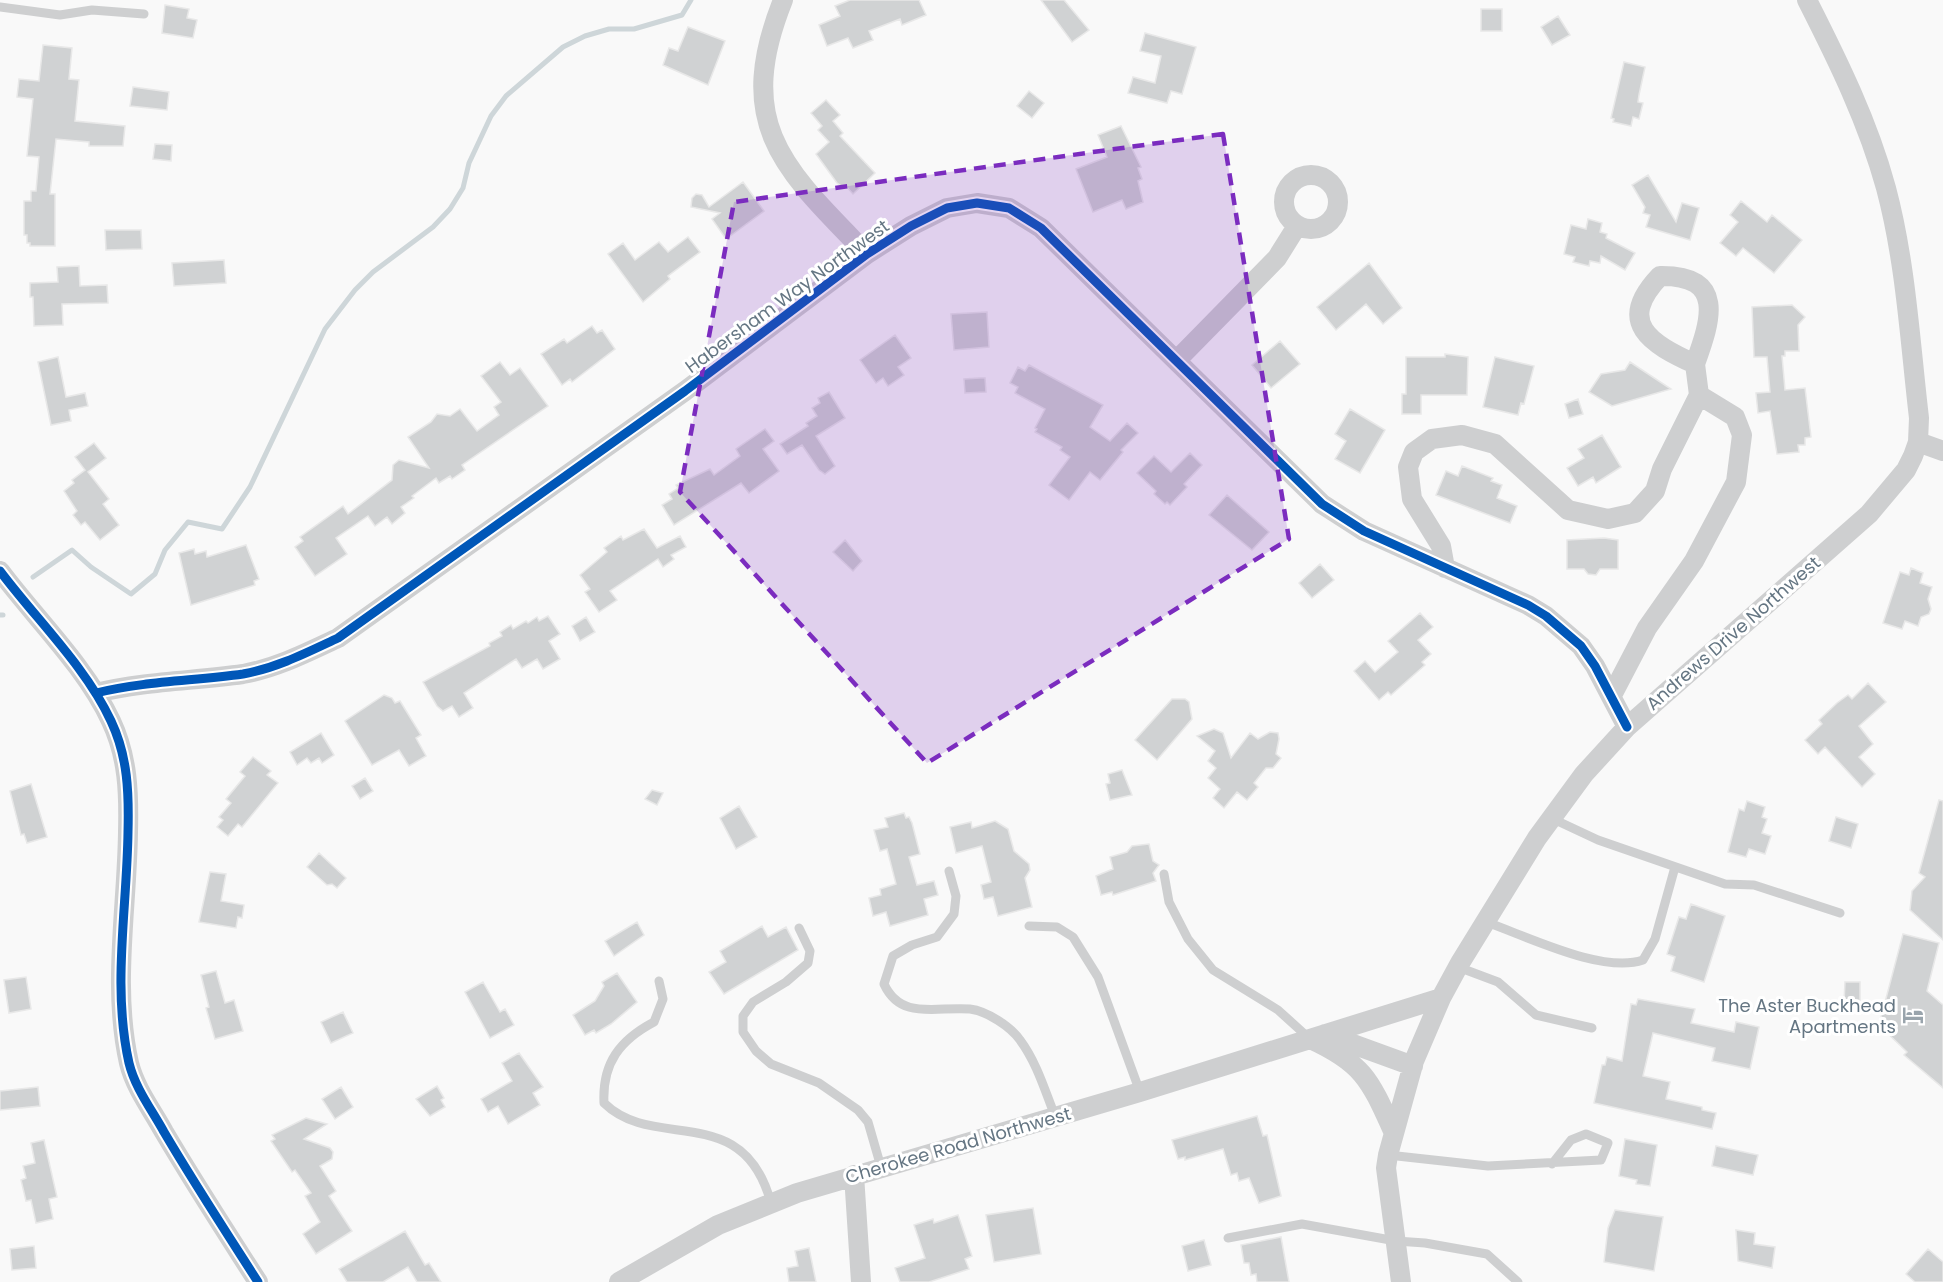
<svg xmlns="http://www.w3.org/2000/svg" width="1943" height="1282" font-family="Poppins,sans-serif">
<rect width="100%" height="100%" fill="#f9f9f9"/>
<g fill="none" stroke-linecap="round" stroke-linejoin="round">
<!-- stream -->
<path stroke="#ced6d9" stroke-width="5" d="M33,577L72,550L91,567L131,594L155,574L165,550L188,522L222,529L250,487L325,329L355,290L373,272L433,227L450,209L463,188L469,163L491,116L506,96L563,47L585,36L609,29H634L682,15L691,0
M0,615H3"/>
</g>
<!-- building -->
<path fill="#d0d2d3" stroke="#e8e8e8" stroke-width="1.5" d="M850,0H919L926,15L902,25L900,19L869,31L873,40L853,48L848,38L827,46L819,25L840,16L835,6Z
M1041,0H1064L1089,30L1072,42Z
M165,5L189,9L187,18L197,20L193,38L162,33Z
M1481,9H1502V31H1481Z
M1558,16L1570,35L1552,45L1541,27Z
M688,27L725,41L708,85L663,65L669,48L678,51Z
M1145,33L1196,47L1182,94L1171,91L1167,103L1128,93L1133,77L1155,83L1161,56L1140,51Z
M43,45L72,48L69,79L79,80L75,121L125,126L123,146H89V142L56,139L50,194H55V246H30V243H27V235H24V201H31V191H36L39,157L27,156L33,99L17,97L19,79L39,81Z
M1624,62L1645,67L1639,95L1638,102L1643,103L1639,119L1633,117L1631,126L1613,122L1614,119L1611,118Z
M133,87L169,92L167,110L130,106Z
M1029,91L1044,103L1032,118L1017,106Z
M826,100L840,115L833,121L843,133L840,136L875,173L853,194L846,186L844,188L837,183L816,154L829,142L818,130L822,126L811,113Z
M1121,126L1141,167L1138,168L1142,179L1138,181L1143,202L1126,209L1122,200L1093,212L1076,169L1107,157L1098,135Z
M155,144L172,145L171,161L153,159Z
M1648,175L1676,222L1682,203L1699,208L1690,240L1646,227L1650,215L1643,213L1645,207L1632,185Z
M743,182L764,211L726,239L712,219L720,213L691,207L692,198L696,194L702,195L709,207Z
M1741,201L1767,222L1772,215L1802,240L1774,273L1743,248L1736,256L1720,243L1738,222L1730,215Z
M1588,219L1602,223L1600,232L1607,234L1606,238L1635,253L1625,270L1601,256L1600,263L1590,261L1589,266L1573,262L1575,257L1564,254L1571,225L1586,229Z
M105,230H141L142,249L106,250Z
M688,237L700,252L668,276L670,279L643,302L608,254L623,243L635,260L659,242L668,252Z
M224,260L226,283L174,286L172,263Z
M1369,263L1402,308L1383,324L1366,304L1336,330L1317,307Z
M79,266L80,286L107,285L108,303L62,304L63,325L34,326L33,297H30V283L58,282L57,267Z
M1792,305L1805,317L1798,325L1799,351H1785V356H1782L1785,390L1805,388L1811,437L1805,438V445H1798L1799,452L1777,454L1770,411L1758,413L1756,393L1770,392L1767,357H1754L1752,307Z
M987,312L989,347L954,350L951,314Z
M592,326L597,333L602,330L615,349L572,382L570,379L562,385L541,354L564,339L567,343Z
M895,335L911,358L898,367L904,375L888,386L883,378L876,383L860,360Z
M1280,341L1300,364L1271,388L1252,365Z
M1445,354L1468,357L1467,395H1421V414H1402V394H1406V357H1445Z
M58,357L66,397L85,393L88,406L69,410L71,421L51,425L38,362Z
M1495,357L1534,366L1524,404L1521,403L1518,415L1483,407Z
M500,362L510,375L520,368L548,406L462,465L465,470L452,479L450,476L439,483L436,478L412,496L414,498L401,507L405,513L392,524L387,517L375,526L368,516L336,538L347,554L315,576L295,547L303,541L300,537L343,506L348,514L392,480L393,465L399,460L429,468L408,437L431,422L437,414L450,416L460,409L477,431L499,415L494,407L501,402L481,376Z
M1630,362L1671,389L1612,406L1589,392L1601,374L1625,370Z
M1029,365L1103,405L1090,427L1110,441L1127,423L1138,433L1121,450L1123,452L1100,480L1090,472L1069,500L1049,485L1070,457L1060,450L1062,447L1035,432L1037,429L1035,428L1045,409L1015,393L1018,387L1010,383L1018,367L1025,371Z
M980,378H985L986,392L965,393L964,379Z
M829,392L845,418L816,436L835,466L825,474L819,470L802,445L787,454L780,444L808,426L806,423L817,416L812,408L820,403L818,398Z
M1578,399L1583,414L1569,418L1565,404Z
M1350,409L1385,430L1360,473L1335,459L1346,441L1335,434Z
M765,429L774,441L763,449L779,471L749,493L741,483L674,525L662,505L672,499L669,494L678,488L676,485L710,469L714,475L740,456L736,449Z
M1602,435L1621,467L1596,483L1593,477L1578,486L1567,468L1584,458L1578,449Z
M94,443L106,458L88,472L109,499L103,504L119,525L100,540L85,522L81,525L73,515L77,511L64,491L74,483L72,480L85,470L75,457Z
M1190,453L1202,465L1184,484L1187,487L1170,505L1167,502L1165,504L1154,494L1156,491L1137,473L1154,456L1171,472Z
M1462,466L1493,478L1491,481L1502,485L1497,498L1517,506L1510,523L1436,495L1446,471L1458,476Z
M1227,495L1269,532L1252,550L1209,515Z
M644,529L657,548L680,536L686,547L671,555L674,559L663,567L658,559L610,591L617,600L599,612L585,592L590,589L580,575L607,552L604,548L621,536L623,540Z
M1604,538L1618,540V569H1600L1596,575L1588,574L1584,569H1567V540Z
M845,540L862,561L853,571L833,552Z
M246,545L259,579L254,581L255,585L191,605L179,553L194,549L195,554L206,551L207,557Z
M1320,564L1334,580L1312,598L1299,583Z
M1911,568L1923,573L1920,583L1932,587L1928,599L1931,609L1929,614L1921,617L1918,626L1905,621L1902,629L1883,623L1900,572L1909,575Z
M1420,613L1433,627L1418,640L1431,654L1422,662L1425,665L1391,695L1388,692L1379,700L1354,671L1365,661L1375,672L1398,652L1388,641Z
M548,616L560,634L549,641L560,659L543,669L537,659L522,668L516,659L464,693L473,708L459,717L452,706L443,711L437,706L423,682L490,646L489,643L502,636L500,632L511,625L513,629L526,621L528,623L537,617L539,621Z
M586,617L595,632L580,641L572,626Z
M1868,683L1886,702L1859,726L1873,744L1859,757L1875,774L1862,787L1825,747L1818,754L1805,740L1822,724L1819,720L1837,703L1848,695L1852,699Z
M384,695L392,698L395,703L400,701L421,735L416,738L426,756L409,766L399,750L372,765L345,721Z
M1172,699H1185L1189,702L1192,719L1157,760L1135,740Z
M1214,729L1223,733L1231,758L1250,733L1258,739L1270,732L1278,733L1279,739L1276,754L1281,758L1273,768H1266L1254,783L1258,787L1247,800L1237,792L1224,808L1213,798L1220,789L1208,778L1216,768L1208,761L1215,751L1197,736Z
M321,733L334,755L322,763L319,758L311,763L307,758L297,765L290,752Z
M253,757L271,771L267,775L278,783L242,827L238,824L228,836L217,827L223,820L219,817L231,803L226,799L245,776L240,772Z
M1122,770L1132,795L1110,800L1106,784L1110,783L1108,774Z
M365,778L373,791L360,799L352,786Z
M31,784L47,837L27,843L24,834L21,835L10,791Z
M652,790L663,793L657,805L645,799Z
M1939,800L1943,801V940L1910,910L1912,891L1925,877L1919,873Z
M1747,801L1765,807L1762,817L1767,819L1762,833L1771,836L1765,854L1749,849L1746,857L1728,852L1739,809L1744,811Z
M739,806L757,837L736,849L720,818Z
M904,813L906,818L909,817L912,823L920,854L909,857L917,885L934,881L938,895L924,899L928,915L890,926L886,912L873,916L869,898L881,895L880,889L896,884L887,849L880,851L874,830L888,827L885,818Z
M1836,817L1858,824L1851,848L1829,841Z
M995,821L1008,829L1014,851L1029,864L1030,870L1025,878L1032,907L998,916L993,897L984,899L981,885L991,882L982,846L956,853L950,827L971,822L972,828Z
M1149,844L1153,861L1159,865L1153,873L1156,881L1113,895L1112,892L1101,895L1096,876L1113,869L1110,857L1127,852L1132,846Z
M319,853L346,878L337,888L332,884L327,885L307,867Z
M210,872L226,874L221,901L244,905L242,918L238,917L236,928L199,922Z
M1691,904L1725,916L1704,982L1671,971L1675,957L1667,954L1679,917L1686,919Z
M637,922L644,935L614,956L605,941Z
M762,926L768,937L786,927L798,950L724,994L709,972L726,962L720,951Z
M1903,934L1939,943L1927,991L1943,1005V1088L1904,1055L1907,1052L1879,1025Z
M216,971L225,1003L234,1000L243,1031L215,1039L206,1008L209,1007L201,975Z
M617,973L637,1002L611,1024L596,1033L594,1030L585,1035L573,1015L595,1001L604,986L602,982Z
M26,977L31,1009L9,1013L4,980Z
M483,982L500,1012L505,1009L514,1025L490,1038L465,992Z
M1845,982H1860V1002H1844Z
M1638,999L1695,1009L1691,1023L1734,1032L1736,1022L1759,1027L1750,1069L1712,1061L1715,1048L1653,1033L1643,1076L1670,1082L1666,1099L1702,1107V1110L1716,1113L1712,1129L1594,1103L1602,1065H1605L1607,1057L1622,1061L1631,1004L1636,1005Z
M343,1012L353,1033L331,1043L321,1022Z
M519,1053L543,1087L533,1093L540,1105L508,1124L498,1106L488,1112L481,1099L512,1081L502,1063Z
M437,1086L444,1098L441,1100L445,1107L430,1116L416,1099Z
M38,1087L40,1106L0,1110V1091Z
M341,1087L353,1107L335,1119L322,1099Z
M1257,1116L1263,1136L1267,1135L1281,1196L1259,1203L1249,1178L1239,1181L1237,1173L1231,1175L1223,1149L1185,1160V1157L1178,1159L1172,1140Z
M306,1118L327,1124L304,1139L330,1148L333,1152L332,1159L320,1166L336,1191L329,1196L352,1231L316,1254L303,1234L320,1222L305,1196L311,1193L295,1170L292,1172L271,1141L275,1139L272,1135Z
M1625,1139L1657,1145L1650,1186L1636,1184L1637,1180L1619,1176Z
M44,1140L57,1197L49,1199L53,1219L36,1223L31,1200L26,1201L21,1180L26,1178L23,1166L35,1163L31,1143Z
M1716,1146L1758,1155L1753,1175L1712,1166Z
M1033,1208L1041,1254L994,1262L986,1215Z
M1615,1210L1663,1217L1654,1271L1604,1262L1608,1228Z
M958,1215L972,1256L965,1259L969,1269L929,1282H900L895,1268L925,1258L914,1225L933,1219L934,1223Z
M1736,1230L1755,1233L1754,1244L1775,1247L1772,1268L1738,1261Z
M405,1231L425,1265L429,1263L441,1282H417L408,1267L383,1282H347L339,1269Z
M1281,1237L1289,1282H1257L1256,1274L1251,1275L1249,1263H1244L1241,1245Z
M1204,1240L1211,1265L1188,1271L1182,1246Z
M34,1246L36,1268L12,1270L10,1249Z
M809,1248L816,1282H789L787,1268L798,1266L795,1251Z
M1928,1249L1943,1262V1282H1915L1906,1274Z"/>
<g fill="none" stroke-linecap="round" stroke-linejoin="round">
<!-- service -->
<path stroke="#cecfd0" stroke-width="9" d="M0,7L60,15L92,10L144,14
M1551,818L1598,840L1725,884L1754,885L1840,913
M949,871L956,896L954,914L937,937L912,945L893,956L884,984C901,1021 937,1006 970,1009C987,1011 1011,1027 1020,1040C1037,1063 1045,1091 1055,1116
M1164,874L1169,902L1188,939L1213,970L1278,1010L1310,1039
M1486,922C1527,936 1602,974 1643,960L1655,939L1675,867
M1029,926L1057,927L1073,937L1098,977L1140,1092
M799,928L810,951L808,963L786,982L753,1002L743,1016V1032L756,1051L771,1064L819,1083L858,1110L868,1122L881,1167
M1458,967L1498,982L1536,1015L1592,1028
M659,981L663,999L654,1022C620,1040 602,1063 604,1103C655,1153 743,1099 771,1203
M1388,1155L1488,1166L1601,1160L1608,1143L1586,1134L1571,1140L1552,1164
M1228,1238L1302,1224L1396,1241L1425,1243L1487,1254L1518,1282"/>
<!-- minor -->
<path stroke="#cecfd0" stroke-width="20" d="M783,0C733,125 784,169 867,254
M1284 202a27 27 0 1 1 54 0a27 27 0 1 1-54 0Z
M1177,360L1277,258L1297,226
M1918,442L1943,451
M1445,568L1441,546L1412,499L1408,467L1414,452L1432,439L1462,435L1495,444L1568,510L1608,519L1635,513L1655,491L1662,469L1699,395L1695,364C1651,344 1615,323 1660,276C1726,275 1711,320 1695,364
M0,571C36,619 86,667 111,721C128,757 129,793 128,832C127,909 112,987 129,1063C135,1088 152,1110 164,1132C194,1183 226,1232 258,1282
M96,693C145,681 194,681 243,674C277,668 308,652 338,638L685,391L867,254L911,226L947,208L977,203L1009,208L1041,228L1322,504L1364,531L1528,605L1546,616L1581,646L1595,666L1627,727
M1611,697L1647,628L1694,561L1736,482L1742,435L1735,417L1699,395
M1325,1034L1413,1066
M1310,1039C1363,1063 1370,1080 1393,1131
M854,1175L861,1282
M619,1282L718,1225L797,1193L1140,1092L1441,998
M1401,1282L1386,1168L1388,1155L1414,1061L1441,998L1460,963L1537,838L1584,774L1627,727L1869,514L1906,470L1913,456L1918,442L1919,418C1910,342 1906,263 1886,188C1868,122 1838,61 1807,0"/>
<defs>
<path id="cycleway" d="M0,571C36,619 86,667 111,721C128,757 129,793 128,832C127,909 112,987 129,1063C135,1088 152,1110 164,1132C194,1183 226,1232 258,1282
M96,693C145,681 194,681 243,674C277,668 308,652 338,638L685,391L867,254L911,226L947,208L977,203L1009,208L1041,228L1322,504L1364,531L1528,605L1546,616L1581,646L1595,666L1627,727"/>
</defs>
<!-- cycleway casing -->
<use href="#cycleway" stroke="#fff" stroke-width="13"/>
<!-- cycleway -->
<use href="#cycleway" stroke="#0057b8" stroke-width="9"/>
</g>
<!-- marked area -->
<path fill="#7b2cbf" fill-opacity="0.2" stroke="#7b2cbf" stroke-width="4.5" stroke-dasharray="12 8" stroke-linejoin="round" d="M1223,134L1289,539L927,763L680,492L734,202Z"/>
<!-- icons -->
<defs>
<symbol id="hotel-bare" viewBox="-9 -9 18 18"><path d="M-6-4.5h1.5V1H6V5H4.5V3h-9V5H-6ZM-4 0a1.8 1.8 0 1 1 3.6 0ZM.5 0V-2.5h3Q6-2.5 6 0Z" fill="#99a4ac" stroke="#fff" stroke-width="2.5" paint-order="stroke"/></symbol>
</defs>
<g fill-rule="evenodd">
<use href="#hotel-bare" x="1898" y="1000" width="30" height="30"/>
</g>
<g text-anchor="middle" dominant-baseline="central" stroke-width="6" stroke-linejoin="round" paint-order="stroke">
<!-- street labels -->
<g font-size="18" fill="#657683" stroke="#fff">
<text transform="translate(787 296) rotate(-36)">Habersham Way Northwest</text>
<text transform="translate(1733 633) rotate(-41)">Andrews Drive Northwest</text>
<text transform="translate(958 1145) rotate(-16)">Cherokee Road Northwest</text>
</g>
<!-- poi labels -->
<g font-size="18" fill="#657683" stroke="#fff" text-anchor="end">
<text x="1896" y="1005">The Aster Buckhead<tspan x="1896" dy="21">Apartments</tspan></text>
</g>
</g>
</svg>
